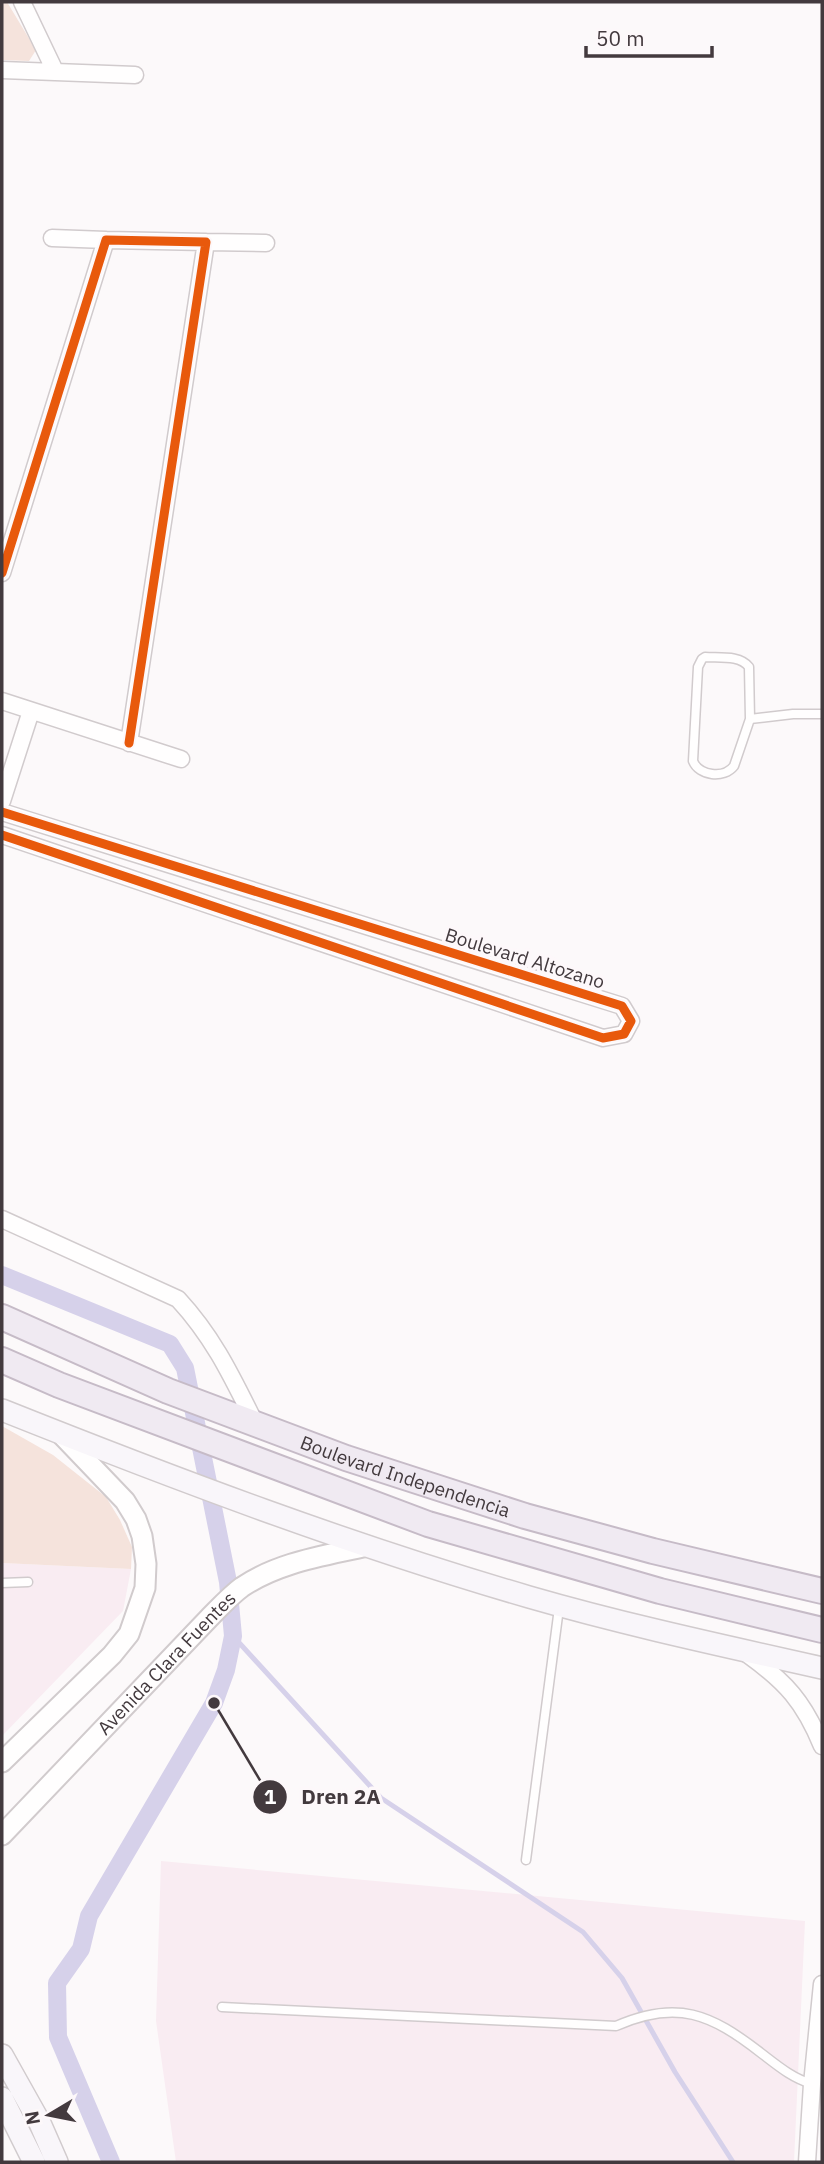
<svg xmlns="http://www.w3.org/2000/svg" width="824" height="2164" font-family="'IBM Plex Sans',sans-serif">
<rect width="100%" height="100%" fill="#fcf9fa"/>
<!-- built -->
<path fill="#f9ecf2" d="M2,1563L131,1569L123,1611L2,1736Z
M161,1861L805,1921L794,2162H176L156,2021Z"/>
<!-- green -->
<path fill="#f5e3dc" d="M2,2H7L36,50L29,61L2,60Z
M2,1426L53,1455L106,1497L120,1520L132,1547L131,1569L2,1563Z"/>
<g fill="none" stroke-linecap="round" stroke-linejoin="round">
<!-- stream -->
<path stroke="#d6d1ea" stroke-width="5" d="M233,1636L381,1798L583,1932L622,1978L675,2072L733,2162"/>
<!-- canal -->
<path stroke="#d6d1ea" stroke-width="18" d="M2,1275L170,1344L185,1368L228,1582L233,1636L226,1670L214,1703L89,1916L81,1949L57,1983L58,2037L111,2162"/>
<defs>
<path id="service" d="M750,719L734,766C724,779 699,776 693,761L698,667L702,659L705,657C720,658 740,655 749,667L750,719L793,714H822
M2,1583L28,1582
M526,1860L559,1608
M222,2007L616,2026C677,1999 711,2014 761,2053C778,2066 792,2078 812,2084"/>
<path id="minor" d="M22,2L55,71
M2,70L135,75
M52,238L106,240
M206,242L266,243
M2,573L106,240L206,242L129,743
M2,701L181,759
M2,801L31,711
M2,812L622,1006L631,1021L624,1034L603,1038L2,835
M2,1219L178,1299C214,1338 232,1377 255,1423
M747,1654C786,1682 804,1702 822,1746
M807,2162L812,2084L822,1984"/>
<g id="tertiary">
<path d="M2,1762L112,1655L129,1634L145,1588L146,1564L142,1536L136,1519L125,1501L60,1433"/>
<path id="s1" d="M2,1835L210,1617C220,1607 231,1595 242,1587C279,1562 324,1556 367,1546"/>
</g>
<path id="secondary" d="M2,1410C175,1479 350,1545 529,1597C626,1625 724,1646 822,1668
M2,2055L39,2121L57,2162
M2,2098L34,2162"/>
<g id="trunk">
<path id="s2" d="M2,1317L168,1391L346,1458L525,1516L653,1551L822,1591"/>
<path d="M2,1360L59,1385L428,1524L660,1591L822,1630"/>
</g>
</defs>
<!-- service casing -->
<use href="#service" stroke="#d1cbcd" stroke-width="11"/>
<!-- minor casing -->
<use href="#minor" stroke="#d1cbcd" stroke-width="19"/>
<!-- tertiary casing -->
<use href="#tertiary" stroke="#d1cbcd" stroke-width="23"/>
<!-- secondary casing -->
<use href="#secondary" stroke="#d1cbcd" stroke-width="24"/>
<!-- trunk casing -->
<use href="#trunk" stroke="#c6bbc7" stroke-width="28"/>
<!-- service -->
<use href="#service" stroke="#fffefe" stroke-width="8"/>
<!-- minor -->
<use href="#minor" stroke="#fffefe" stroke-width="16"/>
<!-- tertiary -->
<use href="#tertiary" stroke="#fffefe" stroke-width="19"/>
<!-- secondary -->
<use href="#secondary" stroke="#f9f6fa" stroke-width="21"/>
<!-- trunk -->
<use href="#trunk" stroke="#f0eaf2" stroke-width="24"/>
<defs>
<path id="cycleway" d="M2,573L106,240L206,242L129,743
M2,812L622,1006L631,1021L624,1034L603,1038L2,835"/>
</defs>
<!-- cycleway casing -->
<use href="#cycleway" stroke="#fdf8fa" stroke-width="13"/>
<!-- cycleway -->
<use href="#cycleway" stroke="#e8590c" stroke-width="9"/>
</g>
<g text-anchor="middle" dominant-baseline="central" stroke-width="7" stroke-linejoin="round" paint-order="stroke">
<!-- street labels -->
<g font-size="19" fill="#433a3e" stroke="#fdf8fa">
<text transform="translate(525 958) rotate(17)">Boulevard Altozano</text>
<text stroke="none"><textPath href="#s2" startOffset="434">Boulevard Independencia</textPath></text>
<text stroke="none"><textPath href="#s1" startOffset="238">Avenida Clara Fuentes</textPath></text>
</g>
</g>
<!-- callouts -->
<path fill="none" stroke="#433a3e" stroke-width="2.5" d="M214 1703L270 1797"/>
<g fill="#433a3e" stroke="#fdf8fa" stroke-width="2.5">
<circle cx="214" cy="1703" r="7"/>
<circle cx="270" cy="1797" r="18"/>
</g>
<g font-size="21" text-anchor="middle" font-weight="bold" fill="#fff">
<text x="270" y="1804">1</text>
</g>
<g font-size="21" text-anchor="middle" font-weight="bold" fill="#433a3e" stroke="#fdf8fa" stroke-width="7" stroke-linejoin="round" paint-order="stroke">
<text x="341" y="1804">Dren 2A</text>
</g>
<!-- border -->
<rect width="824" height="2164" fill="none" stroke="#433a3e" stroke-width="7"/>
<!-- north arrow -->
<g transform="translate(49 2115) rotate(260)" stroke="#fdf8fa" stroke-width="5" paint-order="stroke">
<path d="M0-5L12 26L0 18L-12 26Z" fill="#433a3e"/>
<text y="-10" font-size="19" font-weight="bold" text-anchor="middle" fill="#433a3e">N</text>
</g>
<!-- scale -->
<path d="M586 46v10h126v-10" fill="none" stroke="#433a3e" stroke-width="3.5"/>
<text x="596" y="46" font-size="21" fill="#433a3e" stroke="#fdf8fa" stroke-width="5" paint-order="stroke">50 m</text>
</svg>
